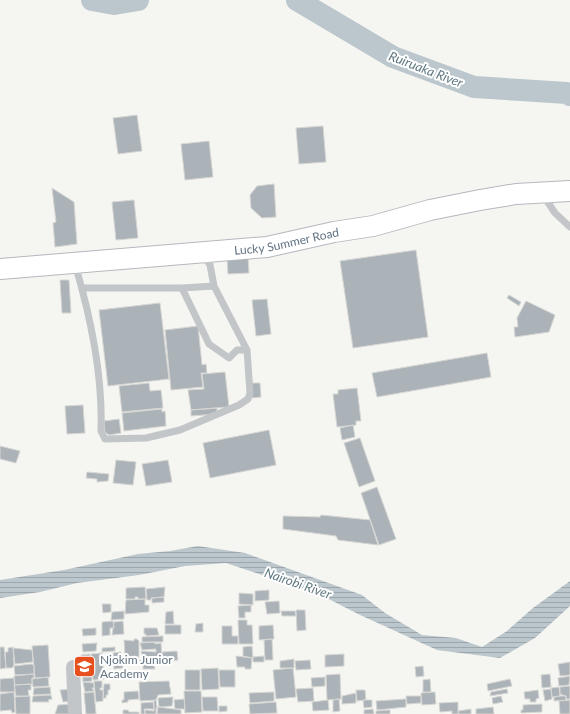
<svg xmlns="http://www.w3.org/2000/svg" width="570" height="714" font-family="Lato,sans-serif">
<defs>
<pattern id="water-rules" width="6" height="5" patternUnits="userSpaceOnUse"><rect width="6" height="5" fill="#bbc7cc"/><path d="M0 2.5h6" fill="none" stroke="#9ca6ab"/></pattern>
</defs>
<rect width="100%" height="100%" fill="#f5f5f1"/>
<!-- water -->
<path fill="url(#water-rules)" d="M198,546L245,553L362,595L385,613L422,635L456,638L482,647L507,631L533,608L570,581V606L535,638L500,658L437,650L358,614L319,594L226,563L185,566L139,575L77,583L40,592L0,598V580L64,570L138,554L170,551Z"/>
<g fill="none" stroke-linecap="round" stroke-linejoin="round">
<!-- river -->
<path stroke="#bbc7cc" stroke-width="22" d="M92,0L114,4L138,0
M297,0L393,57L474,87L567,93L570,95"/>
</g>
<!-- building -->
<path fill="#abb3b8" stroke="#d6d6d4" d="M137,115L142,151L118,154L113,118Z
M323,126L326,162L299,164L296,128Z
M209,141L213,177L185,180L181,144Z
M274,184L276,217L262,218L251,208L250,195L257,186Z
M52,188L74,202L77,244L55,247L53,223L56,222Z
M134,200L138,238L116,240L112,202Z
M416,250L428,337L353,348L340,261Z
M248,256L249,273L228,274L227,258Z
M60,280H69L71,313H62Z
M509,295L521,302L519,306L507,298Z
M267,299L271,334L256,336L252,300Z
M526,301L555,315L549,332L515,337L514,327H518L517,318Z
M160,303L169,379L108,386L99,310Z
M198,326L202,365L206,364L207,373H201L203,387L171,390L165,330Z
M487,353L491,377L377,397L372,373Z
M225,372L229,407L191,410L188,390L204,389L202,374Z
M149,383L150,391L161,390L163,408L122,412L119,386Z
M251,383H260L261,397L252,398Z
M357,388L361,421H356V425L337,427L333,394H338V390Z
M83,405L85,433L67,434L65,406Z
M217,408V414L191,416V410Z
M162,409V412L165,411L166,426L124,431L122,413Z
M119,419L121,433L109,435L105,432L104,421Z
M353,425L355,437L342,440L340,428Z
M269,430L276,465L210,478L203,443Z
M360,438L375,481L359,487L344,443Z
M0,446L20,451L16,463L0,459Z
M116,460L136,462L133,485L113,483Z
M168,460L172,482L146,486L142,464Z
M87,472L109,474L108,481L97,482V479L86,478Z
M377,487L396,539L379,545L361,493Z
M321,515L370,520L378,545L338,540L336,536L283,529V516L320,517Z
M145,587L146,599H138V597H135V599H126V588Z
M165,587L164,597L151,598V600H147L146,589Z
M269,590V600L255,601V591Z
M239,593L253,594V605L239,604Z
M164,597V602L152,603V598Z
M145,599V605H149V612L125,614L126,600Z
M279,601L280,613L267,614L265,602Z
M102,604H111V612L103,613Z
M251,605V612H245V618H239L238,606Z
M296,610H305L306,630L297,631Z
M124,611V619L111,620L112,612Z
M173,611L174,624H165L166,612Z
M281,611H295L296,616H282Z
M238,620H247V625H252L253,644H239Z
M113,621L114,628H110V635L102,636V622Z
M123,621L124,634L112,635L114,622Z
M203,623V632H195L196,624Z
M165,625H181V634H165Z
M273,625L274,639L259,640V626Z
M222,626H232V636H238V644H222Z
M96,628V635L83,636L82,629Z
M144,628H157L159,635L146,636V634H144Z
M163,636V642H142V637Z
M134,639H137L139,641V657L125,656L124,640L134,641Z
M272,639L273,660H265L264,640Z
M155,642V644L161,643L162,658L143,659L141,651L156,652V649L142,650L140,643Z
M97,643L96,651L83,652L82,644Z
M48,645L50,677L35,678L32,646Z
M252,646L253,658L243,656V647Z
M0,647H4L6,668L0,669Z
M13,647L14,665L12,668H6L5,652H8V648Z
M115,647V651L102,652V648Z
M13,648L32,650L33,662L15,664Z
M177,651L178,660L163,662L162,652Z
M121,652L123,668L114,669L113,653Z
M102,653L104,679L93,680L91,654Z
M90,654L92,681L83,682L81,655Z
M344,654V666L325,667V655Z
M135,656L138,657V663H125L124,657Z
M236,656L252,658L251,669H245V667H237Z
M264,656V662H253V657Z
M157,659V660H161V664L154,666L155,669H143V665H140V660Z
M294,659V668H280V661Z
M310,660L311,669L296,670L295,661Z
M570,662V675L560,676L558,664Z
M31,664L34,665V674L15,675L14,666Z
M423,666L424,676L416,677L415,667Z
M218,668L219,689L202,690L201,669Z
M293,668L296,697L276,699L273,670Z
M185,670H200V690H185Z
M219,670H235V687H220Z
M34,674V678H32V684L15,685L14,676Z
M340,674L341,699L327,700L326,675Z
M550,674L551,687L542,688L541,675Z
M570,676L569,685L559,686L558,678Z
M48,677L49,686L33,687L32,679Z
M325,677V686L312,687L311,678Z
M14,678L15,692H0V679Z
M430,679L431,692H423V680Z
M510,679L512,686L488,691L487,684Z
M94,681H102V688H100V690H103V701L96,702Z
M169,681L171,694L158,695L156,700L140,701L139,682Z
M83,682L94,683V688H92L94,691L85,692Z
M31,684V690H28L29,696H16L14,685Z
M104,684H110V690H108V695H106V698H103Z
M570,686V699H566V696L560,694V687Z
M50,687L51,694L33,695L34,688Z
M559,687L560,696L552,697L551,688Z
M313,688L314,701L298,702L296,689Z
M73,689V701L63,702L60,690Z
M507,689L508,693L490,696L491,692Z
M551,689L552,699L545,701L543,690Z
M356,690H365L366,700L357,701Z
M538,690L539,698L536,699V702H530V699H525L524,692Z
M138,691L139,699L128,700V702L122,703V700H124V692Z
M184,691H201L202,712L185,713Z
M14,692L15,712L12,713L11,710L0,711V694Z
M94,692L96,714H86L84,693Z
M274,692V701L250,703L249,693Z
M435,692L436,704L422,705L421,693Z
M356,693V703L342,704V696Z
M51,695L52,699L48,700L49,702H32L33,696Z
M30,696V714H16L15,697Z
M406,696H421V703L407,704Z
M501,696L503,702L493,704L492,698Z
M559,696H566V700L554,701V697Z
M173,697L172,706L159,707L158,698Z
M202,697H217L218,711H203Z
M156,699L157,708H156V714H145V710L154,711V701Z
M184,699L185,709H175L174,700Z
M339,699L340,711L333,712V700Z
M406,699V707L377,710L376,701Z
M328,700L329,710L313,711L312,702Z
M363,700H372V707L364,708Z
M570,700V714H560L559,701Z
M153,702L154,709H144L145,714H141V703Z
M276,702L277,713L250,714L249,704Z
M458,702V714H452V711L440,712L439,703Z
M73,704V714H55L58,705Z
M542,704V712L521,713V710H523V705Z
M219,706H227V711L219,712Z
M158,707L181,710V714H157Z
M493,707L494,714H476V709Z
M373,709L374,714H364V710Z
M471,709V714H459L458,711Z
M123,710H128L129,712H139V714H123Z
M390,710V714H376V711Z"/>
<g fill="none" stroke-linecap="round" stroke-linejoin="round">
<defs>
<g id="secondary">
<path id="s1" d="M0,269L267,247L334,232L373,226L430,210L480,200L516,194L570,191"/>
</g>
</defs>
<!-- secondary casing -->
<use href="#secondary" stroke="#b4b9be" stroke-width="22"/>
<!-- lane -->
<path stroke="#c2c6c9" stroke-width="7" d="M543,195L555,213L570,227
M75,264C91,318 103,374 101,431L105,439L146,438L180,430L239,405L248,399L250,393L247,350L214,286L210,265L203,254
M83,288H182L214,286
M182,288L209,344L229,358L237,350H247"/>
<!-- street -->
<path stroke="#c2c6c9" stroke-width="14" d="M73,667L75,714"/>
<!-- secondary -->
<use href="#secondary" stroke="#fff" stroke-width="20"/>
</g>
<!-- icons -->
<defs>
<symbol id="school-square" viewBox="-11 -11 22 22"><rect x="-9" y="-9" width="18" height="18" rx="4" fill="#e84f1e" stroke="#fff"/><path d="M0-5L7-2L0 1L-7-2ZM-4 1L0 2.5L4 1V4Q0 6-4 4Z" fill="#fff"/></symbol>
</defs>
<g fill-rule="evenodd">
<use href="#school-square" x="72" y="654" width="25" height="25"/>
</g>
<g text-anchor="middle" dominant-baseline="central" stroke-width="4" stroke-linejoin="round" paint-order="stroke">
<!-- street labels -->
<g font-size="12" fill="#637483" stroke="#fff">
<text stroke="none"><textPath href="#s1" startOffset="288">Lucky Summer Road</textPath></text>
</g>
<!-- poi labels -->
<g font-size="12" fill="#637483" stroke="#fff" text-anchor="start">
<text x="100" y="659">Njokim Junior<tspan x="100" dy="14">Academy</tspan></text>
</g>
<!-- water labels -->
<g font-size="13" font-style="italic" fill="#5f7780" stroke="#fff">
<text transform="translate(426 69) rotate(21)">Ruiruaka River</text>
<text transform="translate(298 583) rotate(19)">Nairobi River</text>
</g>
</g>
</svg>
